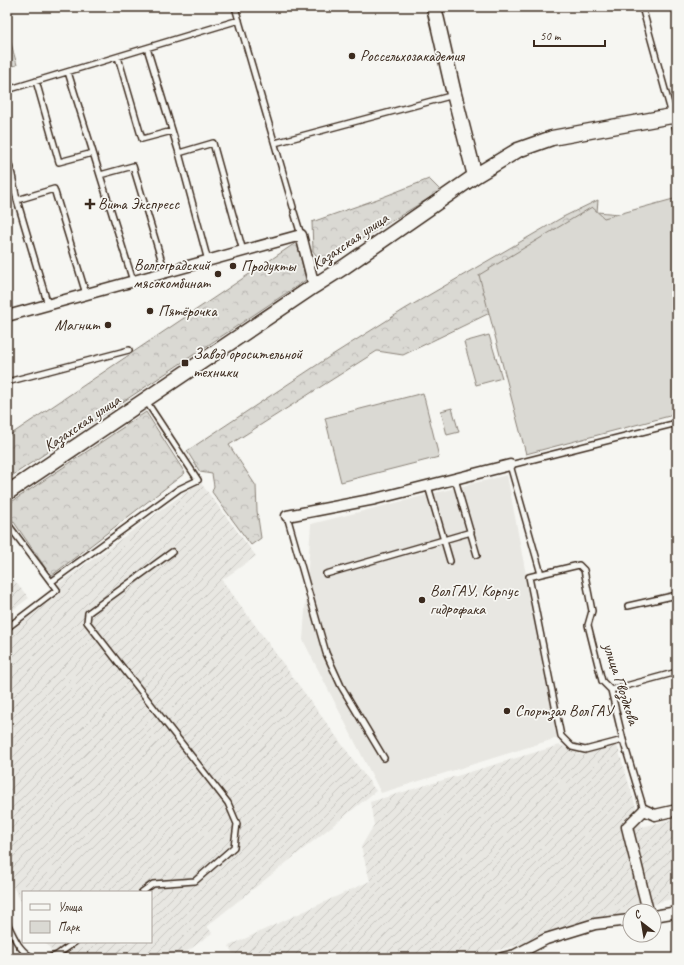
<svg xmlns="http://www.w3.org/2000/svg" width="684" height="965" font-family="Caveat,sans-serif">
<defs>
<pattern id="industrial-furrows" width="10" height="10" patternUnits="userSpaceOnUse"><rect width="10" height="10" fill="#e8e7e2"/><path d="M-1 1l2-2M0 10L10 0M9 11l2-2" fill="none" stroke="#c8c6c1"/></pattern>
<pattern id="forest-crowns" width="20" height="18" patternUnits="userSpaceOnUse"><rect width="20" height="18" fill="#dad9d3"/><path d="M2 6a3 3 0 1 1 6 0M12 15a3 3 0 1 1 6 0" fill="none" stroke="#bcbab5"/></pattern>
</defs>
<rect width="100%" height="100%" fill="#f6f6f2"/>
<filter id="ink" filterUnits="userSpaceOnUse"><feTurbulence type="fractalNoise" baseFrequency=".025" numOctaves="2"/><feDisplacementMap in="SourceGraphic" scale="8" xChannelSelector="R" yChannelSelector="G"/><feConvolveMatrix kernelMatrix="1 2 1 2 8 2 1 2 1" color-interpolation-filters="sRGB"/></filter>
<g filter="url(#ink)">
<!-- built -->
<path fill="#e8e7e2" d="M507,475L557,738L381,793L303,640L311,524Z"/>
<!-- industrial -->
<path fill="url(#industrial-furrows)" d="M200,482L256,556L222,580L376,791L207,926L212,933L178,958H57L45,942H151V892H23V905L7,876V634L62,592L57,585Z
M7,572L29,598L7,614Z
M560,745L582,755L617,745L642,827L677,818V898L659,902L643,911H630V916L467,958H235L229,946L370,881L361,847L374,825L370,802Z"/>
<!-- forest -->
<path fill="url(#forest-crowns)" stroke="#8a8278" d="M429,179L441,191L322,263L313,251L312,222L383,197Z
M598,200L597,212L620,214L562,278L403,355L377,351L229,445L256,486L257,511L261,538L251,545L212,492L214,486L212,474L200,472L187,451L329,357L405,309L563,217Z
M297,242L306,280L7,479V437Z
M146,412L185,473L51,576L7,512V505Z"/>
<!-- park -->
<path fill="#dad9d3" stroke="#8a8278" d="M7,29L17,65L7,67Z
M677,198V414L526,454L479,275L592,207L604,218Z
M489,335L502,378L476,385L464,342Z
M423,393L439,457L341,482L325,418Z
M452,408L459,432L447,435L441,411Z"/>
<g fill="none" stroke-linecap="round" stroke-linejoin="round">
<defs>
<path id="lane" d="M235,7L293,207
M642,7L677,133
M147,48L179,153
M118,57L142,139L172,131
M68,72L100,175
M36,81L59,162L93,153
M7,90L239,20
M275,143L454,95
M7,158L12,175L17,200
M294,212L301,235
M208,261L179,153L213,143L243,251
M133,281L100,175L133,166L165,272
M48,305L17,200L54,189L86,294
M7,382L129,350
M455,479L477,555
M428,486L450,561
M287,516L326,653L341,686L384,758
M7,523L57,590L7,628
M326,574L471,532
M541,574L529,577L561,736L572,747L585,750L623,740
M51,582L179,489L198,480L146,401
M628,606L677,595
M611,690L677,672
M644,810L623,740L611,690L602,681L588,625L592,611L584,570L579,565L541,574L510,465L677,423
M142,892L153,884L195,881L234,847L237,824L228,803L87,622L88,613L172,552
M7,923C14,936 19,953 35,958
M49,958L57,955L75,942"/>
<path id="street" d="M7,316L301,235L314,286
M287,516L375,499L510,465
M648,911L627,827L644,810L655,815L677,810
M654,916L677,912
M502,958L515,955L546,939L595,924L630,920"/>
<path id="secondary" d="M434,7L454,94L475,176
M7,493L314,286L344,267L475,176L518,150L552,138L677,115"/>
</defs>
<!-- lane casing -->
<use href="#lane" stroke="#3b2a1e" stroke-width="8"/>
<!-- street casing -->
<use href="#street" stroke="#3b2a1e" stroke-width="13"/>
<!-- secondary casing -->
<use href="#secondary" stroke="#3b2a1e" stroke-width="17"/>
<!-- lane -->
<use href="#lane" stroke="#f6f6f2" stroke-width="5"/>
<!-- street -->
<use href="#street" stroke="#f6f6f2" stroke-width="10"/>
<!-- secondary -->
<use href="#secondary" stroke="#f6f6f2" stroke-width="14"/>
</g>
</g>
<!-- markers -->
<g fill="#3b2a1e" stroke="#f6f6f2" stroke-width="1.5">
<circle cx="352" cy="56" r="4"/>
<path d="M88 198h4v4h4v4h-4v4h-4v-4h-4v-4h4z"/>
<circle cx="233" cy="266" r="4"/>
<circle cx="218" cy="274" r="4"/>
<circle cx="150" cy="311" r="4"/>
<circle cx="108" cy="325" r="4"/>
<rect x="181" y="359" width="8" height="8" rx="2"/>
<circle cx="422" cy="600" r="4"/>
<circle cx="507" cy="711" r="4"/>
</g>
<g text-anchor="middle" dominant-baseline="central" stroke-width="3.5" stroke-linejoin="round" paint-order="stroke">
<!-- poi labels -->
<g font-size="16" fill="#3b2a1e" stroke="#f6f6f2" text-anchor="start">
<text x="360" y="56">Россельхозакадемия</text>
<text x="98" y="204">Вита Экспресс</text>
<text x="210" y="265" text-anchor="end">Волгоградский<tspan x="210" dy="18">мясокомбинат</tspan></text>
<text x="241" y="266">Продукты</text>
<text x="158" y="311">Пятёрочка</text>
<text x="100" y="325" text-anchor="end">Магнит</text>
<text x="193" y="354">Завод оросительной<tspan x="193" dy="18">техники</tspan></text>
<text x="430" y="591">ВолГАУ, Корпус<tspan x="430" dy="18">гидрофака</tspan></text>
<text x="515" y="711">Спортзал ВолГАУ</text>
</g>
<!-- street labels -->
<g font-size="16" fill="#3b2a1e" stroke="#f6f6f2">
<text transform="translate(350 241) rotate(-34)">Казахская улица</text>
<text transform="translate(82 423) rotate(-34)">Казахская улица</text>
<text transform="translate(621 684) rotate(72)">улица Гвоздкова</text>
</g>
</g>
<!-- margin -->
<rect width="684" height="965" fill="none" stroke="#f6f6f2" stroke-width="24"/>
<rect x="12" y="12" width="660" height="941" fill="none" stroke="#3b2a1e" stroke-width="1.5" filter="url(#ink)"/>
<!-- legend -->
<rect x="22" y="891" width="130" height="52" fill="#f6f6f2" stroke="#aba49d"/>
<rect x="30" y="904" width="20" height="6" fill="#f6f6f2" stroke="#aba49d"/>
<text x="58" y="911" font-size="12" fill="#3b2a1e">Улица</text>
<rect x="30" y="921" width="20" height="12" fill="#dad9d3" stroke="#aba49d"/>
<text x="58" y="931" font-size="12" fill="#3b2a1e">Парк</text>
<!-- north arrow -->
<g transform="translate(642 923) rotate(329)"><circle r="19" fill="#f6f6f2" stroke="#aba49d"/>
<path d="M0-3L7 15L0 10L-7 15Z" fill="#3b2a1e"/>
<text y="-6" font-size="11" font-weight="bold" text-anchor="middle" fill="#3b2a1e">С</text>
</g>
<!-- scale -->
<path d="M534 40v6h71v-6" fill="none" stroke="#3b2a1e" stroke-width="2"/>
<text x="540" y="40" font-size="12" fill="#3b2a1e" stroke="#f6f6f2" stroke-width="3" paint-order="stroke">50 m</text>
</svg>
